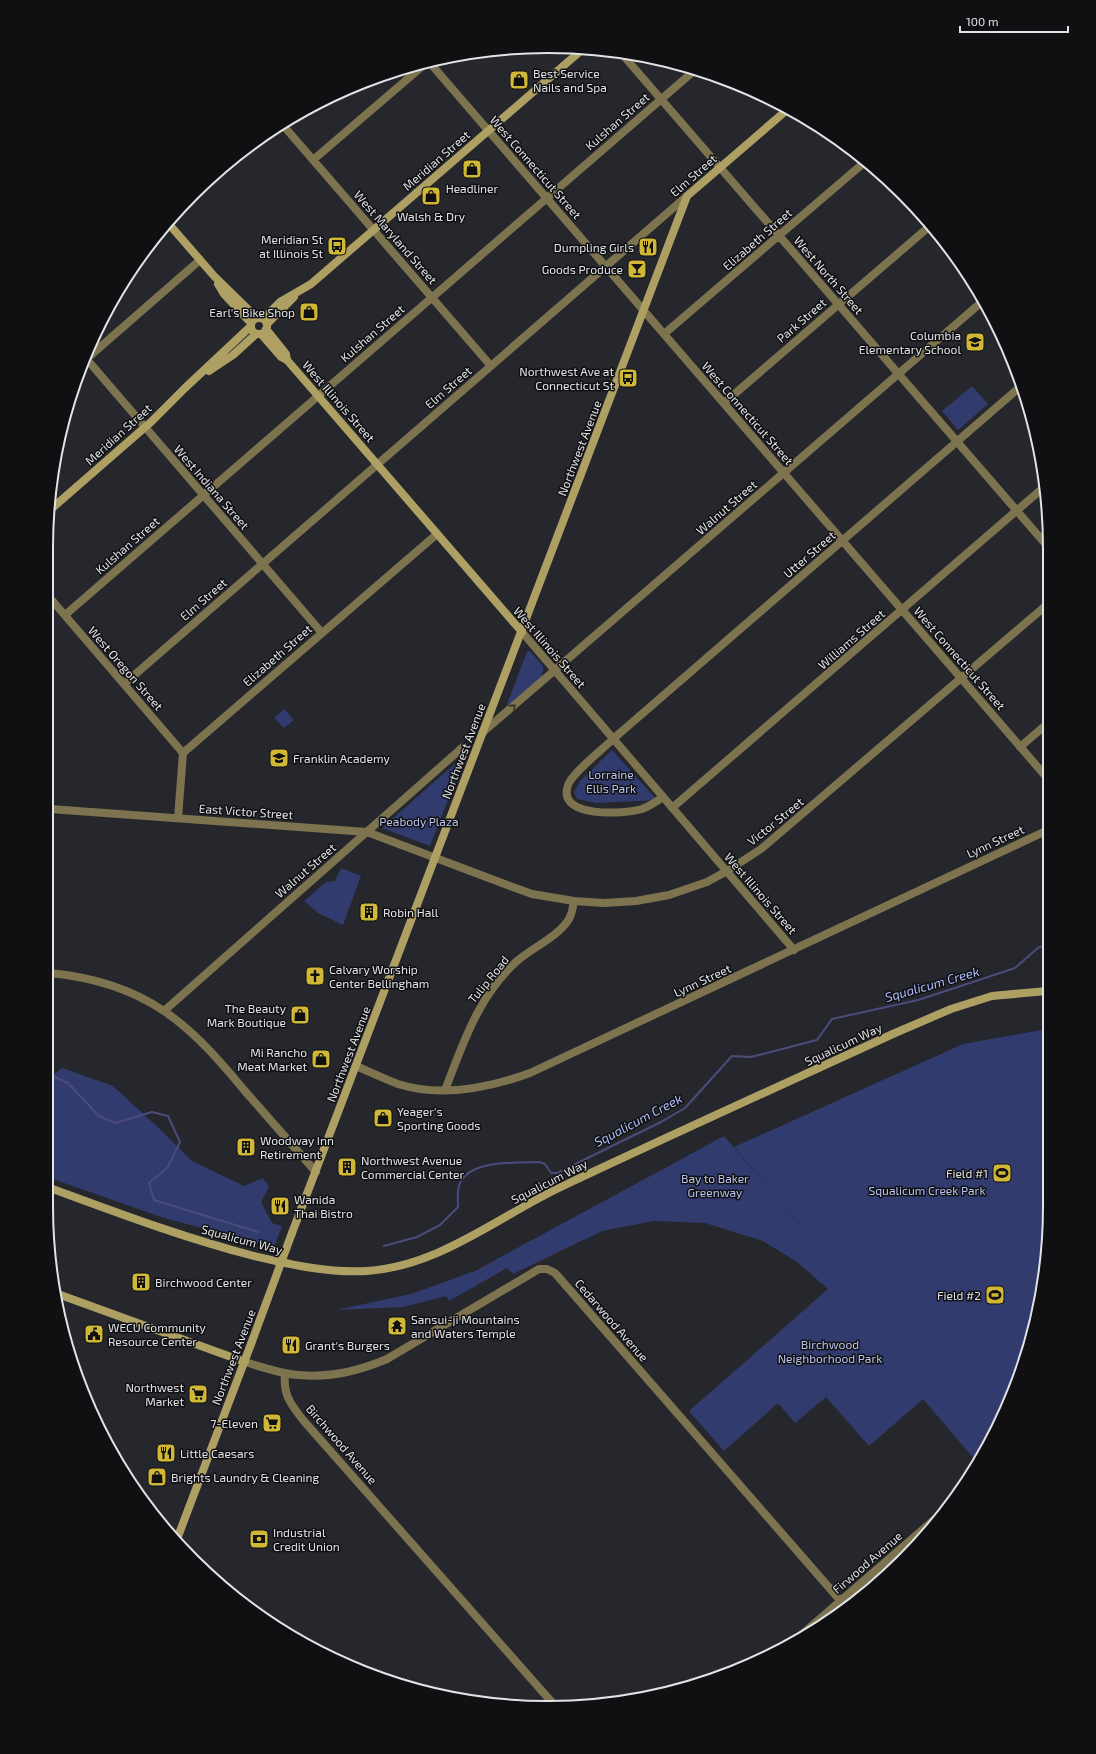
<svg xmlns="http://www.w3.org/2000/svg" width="1096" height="1754" font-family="'Exo 2',sans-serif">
<rect width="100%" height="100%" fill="#26272d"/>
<!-- green -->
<path fill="#313b6e" d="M972,386L988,404L958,430L942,411Z
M530,651L543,666V671L541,678L508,705L507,704L527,652Z
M284,709L294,720L284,728L274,718Z
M612,750L657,800L595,803L577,799L574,792L580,781Z
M466,754L430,846L382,828Z
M341,868L361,876L343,925L318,913L304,901L326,882L335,881Z
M1047,1029L1046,1271L1012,1398L976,1461L923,1399L869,1446L826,1397L795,1423L778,1403L724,1451L689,1411L828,1289L797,1262L763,1241L705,1223L654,1221L602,1231L513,1274L507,1268L449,1301L446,1296L403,1307L336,1310L411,1294L475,1271L724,1136L847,1280L734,1147L963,1044Z
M62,1068L113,1086L163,1132L192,1161L244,1186L263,1178L269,1187L261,1202L272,1223L282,1226L274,1247L164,1218L50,1178V1077Z"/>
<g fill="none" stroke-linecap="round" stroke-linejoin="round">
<!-- stream -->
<path stroke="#4d4a7c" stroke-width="2" d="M50,1075L68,1083L99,1116L115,1123L152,1112L168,1116L180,1142L168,1167L149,1183L154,1200L258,1232
M384,1246L417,1237L440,1225L458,1207C458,1201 457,1192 459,1186C467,1159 517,1163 539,1162L545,1164L551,1173H557L661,1122L685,1108L732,1056L751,1057L817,1040L832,1019L918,1000L970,983L1015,968L1039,947L1047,946"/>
<!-- street -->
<path stroke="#7d744f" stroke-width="8" d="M622,54L1049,548
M430,63L1048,779
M282,124L491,366
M313,160L425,64
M664,334L866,161
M84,356L322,633
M83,362L200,260
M724,403L931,225
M50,598L183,753
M65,615L695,70
M522,632L794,950
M124,684L687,196
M483,732L984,300
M1020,747L1048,723
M663,797C656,802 650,806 642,809C625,814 556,819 568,785C572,773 603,749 613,739L1020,387
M672,808L1044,487
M50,809L367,832L510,886L532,894L574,901L604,903L636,901L669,895L707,882L727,871L761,849L1049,603
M178,818L183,753L437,534
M50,973C91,977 130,988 164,1011C195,1032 220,1061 244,1090C268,1117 292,1145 316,1172
M164,1011L463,747
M356,1066C370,1072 384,1079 398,1084C442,1098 489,1088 530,1073L1048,830
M445,1090C463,1044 478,996 517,961C532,948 559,936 569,919C572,914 573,907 574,901
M245,1362C262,1367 281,1374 299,1375C329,1378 359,1371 387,1359L539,1269H547L555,1273L846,1607
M285,1373C283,1395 290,1403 303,1420L556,1707
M800,1636L950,1506"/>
<!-- secondary -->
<path stroke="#aea063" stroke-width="8" d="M168,223L214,276L257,318
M218,284L224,294L251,323
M251 326a8 8 0 1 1 16 0a8 8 0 1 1-16 0Z
M263,319L280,302L311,284L584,48
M267,324L294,297
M266,329L286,354L287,360
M261,334L281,357L287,360L522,632
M209,371L233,355L256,334
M50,510L151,422L185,388L250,327
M50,1188C118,1213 184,1238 254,1256C293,1265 327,1273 367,1271C440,1266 499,1216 563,1186C673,1134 784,1084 895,1033L951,1009L992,996L1047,991
M292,1233L687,196L788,109
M55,1293L245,1362
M177,1539L251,1344"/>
<!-- secondary-bridge -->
<path stroke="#aea063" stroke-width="8" d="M251,1344L292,1233"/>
</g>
<!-- one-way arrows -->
<defs><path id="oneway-chevron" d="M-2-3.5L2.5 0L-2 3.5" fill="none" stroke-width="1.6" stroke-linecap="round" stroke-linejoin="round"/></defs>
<use stroke="#363328" href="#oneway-chevron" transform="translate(513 707) rotate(-41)"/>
<!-- icons -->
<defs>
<symbol id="shop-square" viewBox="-11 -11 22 22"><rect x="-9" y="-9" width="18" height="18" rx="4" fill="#d1b736" stroke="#101013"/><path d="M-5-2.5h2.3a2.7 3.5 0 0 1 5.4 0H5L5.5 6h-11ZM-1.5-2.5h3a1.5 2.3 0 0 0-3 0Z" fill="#111"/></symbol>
<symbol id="bus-square" viewBox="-11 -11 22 22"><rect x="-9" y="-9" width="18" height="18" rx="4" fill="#d1b736" stroke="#101013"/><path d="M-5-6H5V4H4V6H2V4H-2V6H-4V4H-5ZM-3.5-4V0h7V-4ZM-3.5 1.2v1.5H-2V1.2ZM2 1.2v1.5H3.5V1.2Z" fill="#111"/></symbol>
<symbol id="restaurant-square" viewBox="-11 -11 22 22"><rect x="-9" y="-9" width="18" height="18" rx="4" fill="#d1b736" stroke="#101013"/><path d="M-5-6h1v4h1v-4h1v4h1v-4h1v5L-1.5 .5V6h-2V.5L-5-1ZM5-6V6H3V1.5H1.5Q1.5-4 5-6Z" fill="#111"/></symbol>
<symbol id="bar-square" viewBox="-11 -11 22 22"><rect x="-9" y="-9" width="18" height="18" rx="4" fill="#d1b736" stroke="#101013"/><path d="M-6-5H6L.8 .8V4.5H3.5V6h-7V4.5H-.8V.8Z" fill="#111"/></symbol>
<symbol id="school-square" viewBox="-11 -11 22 22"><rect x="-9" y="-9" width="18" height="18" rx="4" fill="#d1b736" stroke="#101013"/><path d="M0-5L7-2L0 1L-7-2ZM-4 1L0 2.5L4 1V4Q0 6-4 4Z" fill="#111"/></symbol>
<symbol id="building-square" viewBox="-11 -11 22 22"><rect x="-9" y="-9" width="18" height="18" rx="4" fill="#d1b736" stroke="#101013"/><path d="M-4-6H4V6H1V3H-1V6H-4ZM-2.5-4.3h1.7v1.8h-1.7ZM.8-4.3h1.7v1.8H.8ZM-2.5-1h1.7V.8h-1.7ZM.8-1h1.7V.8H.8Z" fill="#111"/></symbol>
<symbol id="church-square" viewBox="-11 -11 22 22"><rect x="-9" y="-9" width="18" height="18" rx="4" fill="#d1b736" stroke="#101013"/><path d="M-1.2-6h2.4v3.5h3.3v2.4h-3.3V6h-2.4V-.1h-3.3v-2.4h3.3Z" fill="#111"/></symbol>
<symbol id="stadium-square" viewBox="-11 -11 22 22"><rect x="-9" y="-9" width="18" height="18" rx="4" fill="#d1b736" stroke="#101013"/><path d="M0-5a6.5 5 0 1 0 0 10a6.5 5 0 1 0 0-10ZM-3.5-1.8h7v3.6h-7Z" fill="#111"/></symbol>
<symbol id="temple-square" viewBox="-11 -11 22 22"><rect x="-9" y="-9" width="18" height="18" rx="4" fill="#d1b736" stroke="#101013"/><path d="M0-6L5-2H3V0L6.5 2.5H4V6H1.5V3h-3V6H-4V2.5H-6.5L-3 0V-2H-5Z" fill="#111"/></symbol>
<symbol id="civic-square" viewBox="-11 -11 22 22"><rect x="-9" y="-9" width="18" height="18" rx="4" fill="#d1b736" stroke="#101013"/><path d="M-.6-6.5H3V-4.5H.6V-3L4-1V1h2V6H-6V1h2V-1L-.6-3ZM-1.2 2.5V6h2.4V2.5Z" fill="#111"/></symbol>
<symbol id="supermarket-square" viewBox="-11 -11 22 22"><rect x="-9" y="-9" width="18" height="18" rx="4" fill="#d1b736" stroke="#101013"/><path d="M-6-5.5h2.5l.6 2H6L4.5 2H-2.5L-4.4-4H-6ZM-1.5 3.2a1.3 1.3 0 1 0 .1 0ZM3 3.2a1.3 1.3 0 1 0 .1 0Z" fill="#111"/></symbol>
<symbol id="bank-square" viewBox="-11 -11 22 22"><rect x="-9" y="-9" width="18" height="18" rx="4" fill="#d1b736" stroke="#101013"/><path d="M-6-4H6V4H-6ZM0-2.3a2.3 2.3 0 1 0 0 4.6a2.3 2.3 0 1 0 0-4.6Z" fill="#111"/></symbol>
</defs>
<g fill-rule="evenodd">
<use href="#shop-square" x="508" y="69" width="22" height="22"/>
<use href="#shop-square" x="461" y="158" width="22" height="22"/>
<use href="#shop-square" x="420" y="185" width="22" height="22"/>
<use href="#bus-square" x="326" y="235" width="22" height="22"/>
<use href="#restaurant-square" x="637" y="236" width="22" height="22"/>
<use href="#bar-square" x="626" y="258" width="22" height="22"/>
<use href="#shop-square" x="298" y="301" width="22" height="22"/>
<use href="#school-square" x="964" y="331" width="22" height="22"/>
<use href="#bus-square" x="617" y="367" width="22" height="22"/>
<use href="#school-square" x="268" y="747" width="22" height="22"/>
<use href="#building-square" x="358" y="901" width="22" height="22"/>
<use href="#church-square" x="304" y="965" width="22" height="22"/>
<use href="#shop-square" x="289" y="1004" width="22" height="22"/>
<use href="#shop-square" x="310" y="1048" width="22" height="22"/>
<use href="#shop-square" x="372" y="1107" width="22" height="22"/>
<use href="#building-square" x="235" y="1136" width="22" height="22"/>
<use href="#building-square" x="336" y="1156" width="22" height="22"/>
<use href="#stadium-square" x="991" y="1162" width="22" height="22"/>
<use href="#restaurant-square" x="269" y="1195" width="22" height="22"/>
<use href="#building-square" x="130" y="1271" width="22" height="22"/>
<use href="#stadium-square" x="984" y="1284" width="22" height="22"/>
<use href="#temple-square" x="386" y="1315" width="22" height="22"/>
<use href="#civic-square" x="83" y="1323" width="22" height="22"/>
<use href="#restaurant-square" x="280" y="1334" width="22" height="22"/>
<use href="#supermarket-square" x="187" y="1383" width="22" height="22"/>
<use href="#supermarket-square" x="261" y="1412" width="22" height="22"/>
<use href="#restaurant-square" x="155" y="1442" width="22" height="22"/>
<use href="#shop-square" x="146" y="1466" width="22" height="22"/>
<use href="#bank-square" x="248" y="1528" width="22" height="22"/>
</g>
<g text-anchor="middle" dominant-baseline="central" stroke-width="3" stroke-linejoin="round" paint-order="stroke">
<!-- poi labels -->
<g font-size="12" fill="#e1e3e6" stroke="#101013" text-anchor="start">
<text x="533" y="73">Best Service<tspan x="533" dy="14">Nails and Spa</tspan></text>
<text x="472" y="188" text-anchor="middle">Headliner</text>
<text x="431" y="216" text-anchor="middle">Walsh &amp; Dry</text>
<text x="323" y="239" text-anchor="end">Meridian St<tspan x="323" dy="14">at Illinois St</tspan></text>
<text x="634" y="247" text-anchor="end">Dumpling Girls</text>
<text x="623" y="269" text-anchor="end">Goods Produce</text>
<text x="295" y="312" text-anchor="end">Earl's Bike Shop</text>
<text x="961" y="335" text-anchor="end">Columbia<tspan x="961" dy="14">Elementary School</tspan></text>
<text x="614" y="371" text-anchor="end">Northwest Ave at<tspan x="614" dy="14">Connecticut St</tspan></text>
<text x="293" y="758">Franklin Academy</text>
<text x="383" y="912">Robin Hall</text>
<text x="329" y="969">Calvary Worship<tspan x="329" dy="14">Center Bellingham</tspan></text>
<text x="286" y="1008" text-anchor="end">The Beauty<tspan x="286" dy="14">Mark Boutique</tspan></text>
<text x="307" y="1052" text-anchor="end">Mi Rancho<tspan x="307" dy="14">Meat Market</tspan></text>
<text x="397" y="1111">Yeager's<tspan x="397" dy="14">Sporting Goods</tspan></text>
<text x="260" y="1140">Woodway Inn<tspan x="260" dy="14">Retirement</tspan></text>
<text x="361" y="1160">Northwest Avenue<tspan x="361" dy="14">Commercial Center</tspan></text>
<text x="988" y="1173" text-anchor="end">Field #1</text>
<text x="294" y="1199">Wanida<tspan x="294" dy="14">Thai Bistro</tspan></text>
<text x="155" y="1282">Birchwood Center</text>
<text x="981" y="1295" text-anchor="end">Field #2</text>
<text x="411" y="1319">Sansui-ji Mountains<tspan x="411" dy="14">and Waters Temple</tspan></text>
<text x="108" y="1327">WECU Community<tspan x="108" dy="14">Resource Center</tspan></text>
<text x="305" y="1345">Grant's Burgers</text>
<text x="184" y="1387" text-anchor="end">Northwest<tspan x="184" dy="14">Market</tspan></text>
<text x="258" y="1423" text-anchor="end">7-Eleven</text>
<text x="180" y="1453">Little Caesars</text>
<text x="171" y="1477">Brights Laundry &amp; Cleaning</text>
<text x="273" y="1532">Industrial<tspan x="273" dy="14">Credit Union</tspan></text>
</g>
<!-- street labels -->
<g font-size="12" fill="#e1e3e6" stroke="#101013">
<text transform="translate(617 121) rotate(-41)">Kulshan Street</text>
<text transform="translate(436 160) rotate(-41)">Meridian Street</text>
<text transform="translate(536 167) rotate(49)">West Connecticut Street</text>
<text transform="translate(693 175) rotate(-41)">Elm Street</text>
<text transform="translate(396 237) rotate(49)">West Maryland Street</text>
<text transform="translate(757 239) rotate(-41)">Elizabeth Street</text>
<text transform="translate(829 275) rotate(49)">West North Street</text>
<text transform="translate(801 320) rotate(-41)">Park Street</text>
<text transform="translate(372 333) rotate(-41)">Kulshan Street</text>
<text transform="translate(448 387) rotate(-41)">Elm Street</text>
<text transform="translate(339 401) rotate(49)">West Illinois Street</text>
<text transform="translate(748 413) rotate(49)">West Connecticut Street</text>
<text transform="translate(118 434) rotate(-42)">Meridian Street</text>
<text transform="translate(579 448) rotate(-69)">Northwest Avenue</text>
<text transform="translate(212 487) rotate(49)">West Indiana Street</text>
<text transform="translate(726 507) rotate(-41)">Walnut Street</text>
<text transform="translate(127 545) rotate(-41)">Kulshan Street</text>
<text transform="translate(809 554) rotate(-41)">Utter Street</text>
<text transform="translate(203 599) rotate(-41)">Elm Street</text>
<text transform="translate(851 639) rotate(-41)">Williams Street</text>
<text transform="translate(550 647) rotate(49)">West Illinois Street</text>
<text transform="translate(277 655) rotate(-41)">Elizabeth Street</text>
<text transform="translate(960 658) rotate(49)">West Connecticut Street</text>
<text transform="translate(126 668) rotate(49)">West Oregon Street</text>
<text transform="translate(463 751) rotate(-69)">Northwest Avenue</text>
<text transform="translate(246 811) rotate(4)">East Victor Street</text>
<text transform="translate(775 821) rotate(-39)">Victor Street</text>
<text transform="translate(995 841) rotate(-25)">Lynn Street</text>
<text transform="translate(305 870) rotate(-41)">Walnut Street</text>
<text transform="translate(761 893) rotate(49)">West Illinois Street</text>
<text transform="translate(488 979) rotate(-51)">Tulip Road</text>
<text transform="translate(702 980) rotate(-25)">Lynn Street</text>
<text transform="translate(843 1044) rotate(-25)">Squalicum Way</text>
<text transform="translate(348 1054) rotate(-69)">Northwest Avenue</text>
<text transform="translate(549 1181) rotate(-27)">Squalicum Way</text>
<text transform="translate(242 1239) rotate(15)">Squalicum Way</text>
<text transform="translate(612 1320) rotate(49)">Cedarwood Avenue</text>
<text transform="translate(233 1357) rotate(-69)">Northwest Avenue</text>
<text transform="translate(342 1444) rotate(49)">Birchwood Avenue</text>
<text transform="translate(867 1562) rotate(-41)">Firwood Avenue</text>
</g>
<!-- park labels -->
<g font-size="12" fill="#b7c3ed" stroke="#101013">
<text x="611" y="774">Lorraine<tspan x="611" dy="14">Ellis Park</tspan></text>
<text x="419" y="821">Peabody Plaza</text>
<text x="715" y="1178">Bay to Baker<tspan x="715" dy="14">Greenway</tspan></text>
<text x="927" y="1190">Squalicum Creek Park</text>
<text x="830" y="1344">Birchwood<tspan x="830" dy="14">Neighborhood Park</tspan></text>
</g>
<!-- water labels -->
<g font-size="13" font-style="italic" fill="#acbdfb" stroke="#101013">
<text transform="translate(932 984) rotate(-16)">Squalicum Creek</text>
<text transform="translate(638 1120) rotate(-28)">Squalicum Creek</text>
</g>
</g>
<!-- crop -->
<path d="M0 0H1096V1754H0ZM548 53H548A495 495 0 0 1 1043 548V1206A495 495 0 0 1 548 1701H548A495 495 0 0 1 53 1206V548A495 495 0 0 1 548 53Z" fill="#101013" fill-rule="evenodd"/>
<path fill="none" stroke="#e1e3e6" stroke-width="2" d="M548 53H548A495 495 0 0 1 1043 548V1206A495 495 0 0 1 548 1701H548A495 495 0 0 1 53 1206V548A495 495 0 0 1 548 53Z"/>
<!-- scale -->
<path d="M960 26v6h108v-6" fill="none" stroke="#e1e3e6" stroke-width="2"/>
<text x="966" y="26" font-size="12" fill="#e1e3e6" stroke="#101013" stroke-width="3" paint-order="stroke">100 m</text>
</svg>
